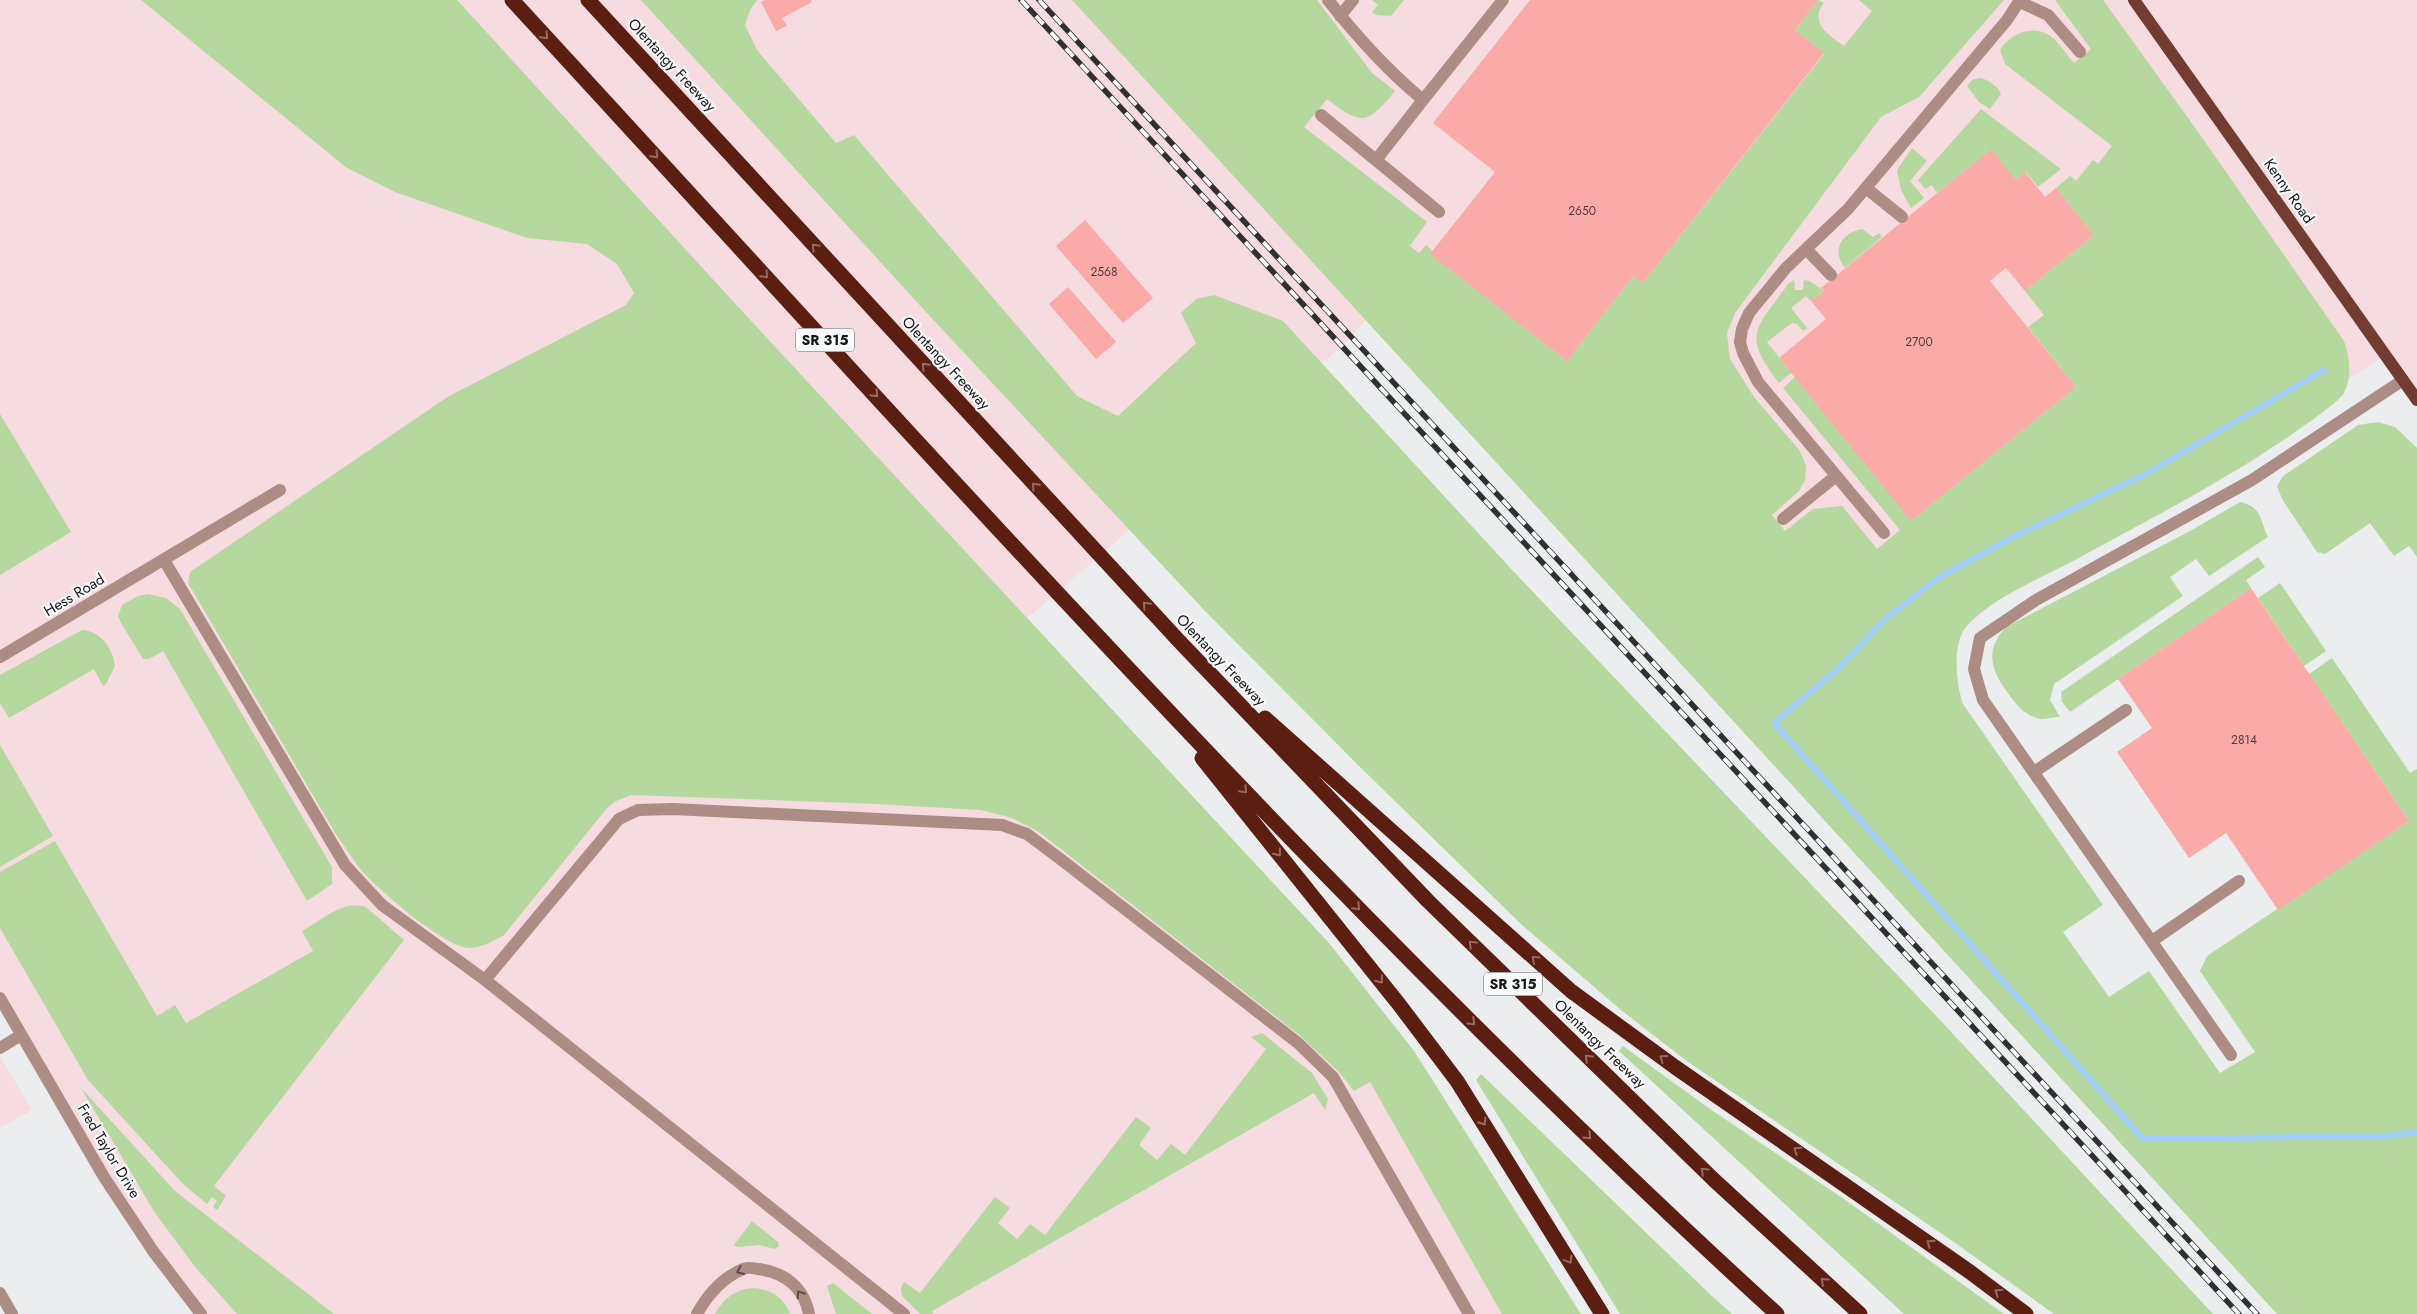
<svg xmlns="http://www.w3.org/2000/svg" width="2417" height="1314" font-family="Jost,sans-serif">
<rect width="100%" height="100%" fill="#ecedef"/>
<!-- education -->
<path fill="#f6dbe1" d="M0,0H2417V400L2385,355L2349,379L2343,394L2313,419L2251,462L2183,502L1997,601L1965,627L1804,745L1376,309L1342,346L987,653L1373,1046L1547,1314H201L153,1251L0,998Z
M0,1056L32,1110L0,1128Z"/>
<!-- green -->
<path fill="#b5d89e" d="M141,0H457L753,323L1329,943L1414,1051L1581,1314H1502L1370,1082L1354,1091L1339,1072L1298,1034L1039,832L1012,818L981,810L877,804L631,795L616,801L607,808L504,935C493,941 482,948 469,948C445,947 381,892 364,873C354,862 346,848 337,836L188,583L190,572L449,396L626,305L634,293L617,264L587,244L527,238L395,192L347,168Z
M641,0H757L750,10L745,25L757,50L836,143L854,135L1077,396L1118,416L1196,343L1181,313L1196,299L1214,295L1283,321L1514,572L1941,1021L2213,1314H2054L1954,1242L1688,1062L1621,1010L1522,925L1361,768L1205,611L926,312Z
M1072,0H1317L1372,73L1395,91C1367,125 1362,126 1327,99L1304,127L1427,222L1410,246L1419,253L1426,245L1433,251L1431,254L1567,361L1633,276L1643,283L1824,54L1795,30L1818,0L1824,3C1808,22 1830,36 1844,46L1872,11L1859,0H2004L1919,97L1881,117L1735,313L1727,333L1730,359L1754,397L1800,451L1806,466L1805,480L1799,491L1772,515L1785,531L1813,509L1842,506L1877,549L1900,530L1783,388L1795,377L1912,520L2076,387L2028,327L2044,315L2025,291L2094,235L2056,188L2070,176L2076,181L2093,160L2098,164L2112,146L2005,64L2000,50C2009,35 2030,25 2047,34C2058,40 2066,54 2074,63L2091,49L2055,0H2103L2196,129L2344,341C2350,357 2352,378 2344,393C2337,404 2303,426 2291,435C2222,482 2148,520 2075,560C2043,577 1989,599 1966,627C1952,643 1956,685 1963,704L2103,905L2063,932L2109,997L2149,971L2220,1073L2255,1052L2200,971L2207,956L2409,821L2309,674L2332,658L2410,773L2417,769V1314H2277Z
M1372,0H1404L1391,16L1376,15L1372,12L1378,5Z
M1981,78C1988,80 1999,87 2001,94L1990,109L1979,102L1967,86L1973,79Z
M1981,109L2061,169L2038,187L2026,172L2016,180L1990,150L1937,193L1932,185L1925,189L1918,180Z
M1912,148L1927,161L1910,181L1924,198L1911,208L1901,190L1897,170Z
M1862,229L1873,237L1879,233L1882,237L1845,268C1831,250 1841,233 1862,229Z
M1794,280L1795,290H1803L1804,280L1810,281L1824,291L1811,301L1806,296L1791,308L1807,328L1803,331L1797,324L1792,323L1767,342L1791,373L1779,383C1741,334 1756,329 1788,284Z
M0,414L71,532L0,575Z
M2378,422L2395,427L2417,448V557L2409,546L2394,556L2370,523L2325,554L2317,552L2282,499L2277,486L2283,476L2358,425Z
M2240,502C2262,507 2259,518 2268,537L2209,576L2196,559L2170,577L2183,596L2054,684L2050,700L2060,717C2054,717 2046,719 2041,719C2027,717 2017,706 2010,696C1992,672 1983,652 2006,627L2190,531Z
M2258,557L2265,567L2246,580L2251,588L2070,712L2062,702L2061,692Z
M2280,583L2326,651L2304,666L2258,598Z
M148,594L166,598L180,609L332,867V884L307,901L163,651L149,659H143L121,623L118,616L122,605L138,596Z
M82,630C101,631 113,649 115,666L106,684L103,686L94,669L9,718L0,703V675Z
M0,745L53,836L0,867Z
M55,841L157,1016L175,1005L186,1023L313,951L302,931C320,921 347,897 367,908L404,940L214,1186L226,1196L217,1210L213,1207L217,1201L212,1197L207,1204L184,1185L88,1080L0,928V872Z
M1262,1033L1312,1073L1328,1099L1325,1110L1314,1093L932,1311L933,1314H920L902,1296L901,1288L904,1282L920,1293L995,1197L1010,1208L998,1223L1017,1239L1030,1224L1045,1235L1136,1117L1151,1128L1139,1145L1157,1160L1171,1144L1185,1155L1266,1049L1251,1037Z
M1623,1046L1710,1109L1844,1199L2004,1314H1904L1619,1051Z
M1481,1074L1714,1298L1732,1314H1620L1476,1080Z
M81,1088L175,1191L334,1314H237L196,1268L155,1213Z
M752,1221L778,1242L779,1246L775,1249L759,1245L737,1247L734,1245Z
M833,1283L872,1314H836L827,1286Z
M752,1288C770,1289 783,1296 790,1314H715C724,1298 734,1290 752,1288Z"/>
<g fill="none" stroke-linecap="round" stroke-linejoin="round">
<!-- stream -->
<path stroke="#a3cffa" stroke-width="6" d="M2324,370L2146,474L2015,536L1938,578L1884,620L1840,667L1774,723L2143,1139L2386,1136L2417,1132"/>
</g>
<!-- building -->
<path fill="#faaba8" d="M765,0H811L812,2L782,18L787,26L776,31L761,2Z
M1530,0H1818L1795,30L1824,53L1643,283L1633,276L1567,361L1430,254L1495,172L1433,123Z
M1991,149L2016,180L2025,172L2045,197L2056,188L2094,235L2025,291L2006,268L1990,281L2076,387L1911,521L1779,358L1826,319L1811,301L1824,291L1821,288Z
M1085,220L1153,298L1123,323L1056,246Z
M1068,287L1116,342L1096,359L1049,304Z
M2251,588L2409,821L2278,910L2226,833L2189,858L2117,752L2152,728L2118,679Z"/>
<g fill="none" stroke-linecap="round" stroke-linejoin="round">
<!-- minor -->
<path stroke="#ad8c84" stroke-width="12" d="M1328,0C1357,37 1387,70 1423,100L1503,0
M2020,2L2048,15L2080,52
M1340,16L1353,0
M1321,115L1439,212
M1376,160L1423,100
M1866,188L1902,217
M1806,249L1831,275
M1783,519L1836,476
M1884,533L1758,382L1743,353L1740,342L1742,329L1749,313L1786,268L1848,209L2007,20L2020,0
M164,560L345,865L382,905L485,980L904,1314
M0,657L280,490
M2034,772L2126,710
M2152,941L2239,881
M485,980L619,819L638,810L673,809L1002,825L1027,834L1059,858L1298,1043L1333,1077L1469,1314
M0,998L104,1177L153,1251L201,1314
M0,1048L21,1035
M2231,1055L1983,700L1974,669L1980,638L2036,600L2252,480L2403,380
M0,1293L12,1314
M697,1314C708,1294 722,1278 743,1269C747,1267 753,1268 758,1269C784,1272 804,1287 809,1314"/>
<!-- major -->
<path stroke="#733c30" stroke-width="12" d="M2134,0L2417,400"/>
<!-- highway -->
<path stroke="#5c1e11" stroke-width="15" d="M512,0C924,447 1328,904 1777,1314
M588,0L1179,641L1428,901L1714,1180L1860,1314
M1265,718L1571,991L1675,1067L1970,1272L2026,1314
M1202,758L1398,1003L1457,1081L1602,1314"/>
<defs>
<path id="rail" d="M1021,0L2239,1314
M1039,0L2257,1314"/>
</defs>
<!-- rail casing -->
<use href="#rail" stroke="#303031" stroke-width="5.5"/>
<!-- rail -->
<use href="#rail" stroke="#f9fafc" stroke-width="4" stroke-dasharray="11" stroke-linecap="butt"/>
</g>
<!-- one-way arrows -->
<defs><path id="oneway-chevron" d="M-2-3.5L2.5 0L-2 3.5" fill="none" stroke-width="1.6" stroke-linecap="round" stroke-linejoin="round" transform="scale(1.25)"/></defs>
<g stroke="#936b63">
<use href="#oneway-chevron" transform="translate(545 36) rotate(47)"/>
<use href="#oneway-chevron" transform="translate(655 155) rotate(47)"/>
<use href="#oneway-chevron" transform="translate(815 247) rotate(-133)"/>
<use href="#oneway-chevron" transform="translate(765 275) rotate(47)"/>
<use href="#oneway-chevron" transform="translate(925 366) rotate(-133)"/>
<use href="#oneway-chevron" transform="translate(875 394) rotate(47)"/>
<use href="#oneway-chevron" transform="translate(1035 486) rotate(-133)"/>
<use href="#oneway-chevron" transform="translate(1146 605) rotate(-133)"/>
<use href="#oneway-chevron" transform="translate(1244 790) rotate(46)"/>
<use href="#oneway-chevron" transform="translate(1278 853) rotate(51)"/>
<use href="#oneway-chevron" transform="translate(1357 907) rotate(46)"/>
<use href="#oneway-chevron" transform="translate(1472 944) rotate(-136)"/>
<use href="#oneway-chevron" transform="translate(1535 959) rotate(-138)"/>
<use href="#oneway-chevron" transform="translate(1380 980) rotate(51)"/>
<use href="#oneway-chevron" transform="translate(1472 1022) rotate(44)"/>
<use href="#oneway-chevron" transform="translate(1588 1058) rotate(-136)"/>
<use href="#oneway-chevron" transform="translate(1663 1058) rotate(-144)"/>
<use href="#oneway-chevron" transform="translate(1483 1122) rotate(58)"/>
<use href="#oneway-chevron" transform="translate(1588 1136) rotate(44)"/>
<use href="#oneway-chevron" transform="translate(1797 1150) rotate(-146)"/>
<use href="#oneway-chevron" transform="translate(1704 1171) rotate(-136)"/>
<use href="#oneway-chevron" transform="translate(1930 1243) rotate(-145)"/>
<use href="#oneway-chevron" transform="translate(1569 1260) rotate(59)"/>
<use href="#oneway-chevron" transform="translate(1824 1281) rotate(-138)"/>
<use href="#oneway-chevron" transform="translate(1998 1292) rotate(-144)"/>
</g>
<g stroke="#5a4b48">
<use href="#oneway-chevron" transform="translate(740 1271) rotate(157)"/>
<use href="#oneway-chevron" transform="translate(800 1294) rotate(-123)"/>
</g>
<g text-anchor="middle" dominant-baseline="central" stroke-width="4.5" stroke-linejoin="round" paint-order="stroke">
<!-- number labels -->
<g font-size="12" fill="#4f3b3b">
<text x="1582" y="211">2650</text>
<text x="1104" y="272">2568</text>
<text x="1919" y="342">2700</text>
<text x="2244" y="740">2814</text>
</g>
<!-- shield labels -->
<g fill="#f9fafc" stroke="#5a5a5c" stroke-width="1">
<rect x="796" y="328.5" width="58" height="23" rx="4"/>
<rect x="1484" y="972.5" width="58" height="23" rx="4"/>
</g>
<g font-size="14" font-weight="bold" fill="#161617">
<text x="825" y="340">SR 315</text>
<text x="1513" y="984">SR 315</text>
</g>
<!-- street labels -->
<g font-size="15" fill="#161617" stroke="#f9fafc">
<text transform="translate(672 65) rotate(47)">Olentangy Freeway</text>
<text transform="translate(2289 191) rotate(55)">Kenny Road</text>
<text transform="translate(946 363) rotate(47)">Olentangy Freeway</text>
<text transform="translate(74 595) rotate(-31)">Hess Road</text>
<text transform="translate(1221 660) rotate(46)">Olentangy Freeway</text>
<text transform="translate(1600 1044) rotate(44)">Olentangy Freeway</text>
<text transform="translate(109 1151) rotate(59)">Fred Taylor Drive</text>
</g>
</g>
</svg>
